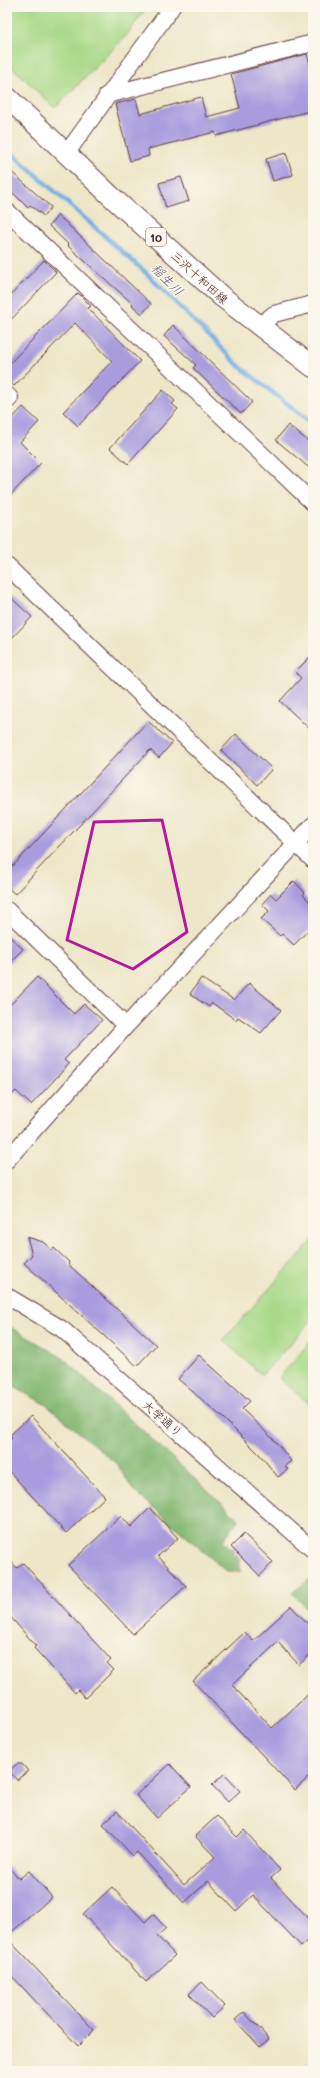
<svg xmlns="http://www.w3.org/2000/svg" width="320" height="2078" font-family="Mali,'Klee One',sans-serif">
<rect width="100%" height="100%" fill="#fbf7ec"/>
<filter id="ink" filterUnits="userSpaceOnUse"><feTurbulence type="fractalNoise" baseFrequency=".025" numOctaves="2"/><feDisplacementMap in="SourceGraphic" scale="8" xChannelSelector="R" yChannelSelector="G"/><feConvolveMatrix kernelMatrix="1 2 1 2 8 2 1 2 1" color-interpolation-filters="sRGB"/></filter>
<filter id="wash" filterUnits="userSpaceOnUse"><feTurbulence type="fractalNoise" baseFrequency=".012" numOctaves="4" result="noise"/><feDisplacementMap in="SourceGraphic" scale="16" xChannelSelector="R" yChannelSelector="G"/><feGaussianBlur stdDeviation="0.9" result="paint"/><feColorMatrix in="noise" values="0 0 0 0 0 0 0 0 0 0 0 0 0 0 0 0 0 1.4 0 .05"/><feComposite in="paint" operator="in"/></filter>
<g filter="url(#wash)">
<rect width="100%" height="100%" fill="#ede6c7"/>
<!-- green -->
<path fill="#a8d988" stroke="#797c5a" d="M7,7H147L126,36L55,108L7,62Z
M313,1240V1319L262,1375L223,1340Z
M313,1339V1407L279,1378Z"/>
<!-- forest -->
<path fill="#86b974" stroke="#686c50" d="M7,1325L63,1358L239,1519L223,1540L240,1560V1572H227L133,1490L118,1465L45,1404L7,1383Z
M309,1580L313,1583V1615L292,1593Z"/>
<g fill="none" stroke-linecap="round" stroke-linejoin="round">
<!-- stream -->
<path stroke="#74ade4" stroke-width="4.5" d="M7,149L145,272L238,365L313,424"/>
</g>
<g id="blocks">
<!-- building -->
<path fill="#a89cde" d="M307,54L313,75V110L216,136L215,132L148,149L149,156L130,161L115,104L136,99L140,114L201,97L206,117L240,108L231,74Z
M286,153L293,175L273,181L266,159Z
M7,168L51,207L44,216L30,205L28,208L7,187Z
M181,177L189,201L166,208L159,183Z
M58,215L151,304L142,314L132,305L133,304L68,246L69,245L49,226Z
M44,260L56,272L7,324V299Z
M78,293L91,306L88,308L140,361L78,426L63,412L112,361L75,323L14,386L7,380V366Z
M173,325L252,402L241,414L193,368L196,365L164,336Z
M163,390L175,401L172,404L178,409L128,464L110,448Z
M23,407L39,422L20,442L41,463L7,499V424Z
M288,425L313,445V471L276,440Z
M7,594L32,617L7,643Z
M313,654V732L280,701L301,678L295,672Z
M148,721L172,743L159,758L150,750L15,894L7,887V860L13,866Z
M236,734L272,769L257,785L221,750Z
M294,881L305,893L303,895L313,905V925L294,945L282,934L280,936L261,919L269,911L262,904L271,894L276,899Z
M7,934L23,949L7,965Z
M37,977L74,1014L84,1004L102,1020L64,1060L69,1064L31,1105L16,1091L7,1100V1008Z
M201,978L234,1000L249,983L281,1010L261,1033L238,1017L236,1020L212,1003L209,1007L190,994Z
M27,1237L43,1242L52,1250L54,1248L69,1262L68,1264L156,1345L137,1366L24,1263L32,1255Z
M199,1355L250,1401L242,1409L276,1442L291,1461L285,1466L288,1469L278,1477L260,1455L223,1418L178,1379Z
M31,1416L105,1497L66,1533L7,1469V1443L12,1438L10,1435Z
M150,1508L178,1538L158,1556L186,1586L133,1634L68,1565L121,1516L131,1527Z
M244,1534L273,1562L260,1576L231,1547Z
M7,1557L17,1568L23,1563L111,1660L107,1663L114,1670L85,1698L78,1690L75,1693L34,1648L36,1646L7,1613Z
M291,1606L313,1629V1652L299,1665L278,1642L232,1685L272,1728L313,1690V1773L295,1790L193,1681L245,1632L253,1641Z
M17,1764H22L28,1771L17,1780L9,1771Z
M170,1764L191,1787L157,1818L136,1795Z
M224,1774L240,1791L228,1802L212,1785Z
M117,1811L184,1885L215,1857L195,1836L217,1816L237,1837L244,1830L280,1870L271,1878L313,1923V1935L301,1946L253,1895L236,1911L208,1881L184,1903L137,1852L133,1856L103,1824Z
M7,1865L19,1879L29,1871L52,1897L7,1936Z
M112,1887L145,1922L153,1914L166,1928L157,1936L175,1955L146,1982L83,1914Z
M7,1938L94,2030L78,2046L7,1971Z
M202,1982L225,2006L212,2018L189,1994Z
M244,2012L269,2039L260,2047L235,2020Z"/>
</g>
</g>
<g filter="url(#ink)">
<use href="#blocks" fill-opacity="0" stroke="#623d42" stroke-width="1"/>
<g fill="none" stroke-linecap="round" stroke-linejoin="round">
<defs>
<path id="minor" d="M107,95L313,43
M66,154L172,7
M7,211L313,503
M258,327L274,314L313,304
M7,395L10,398L7,401
M7,566L313,860
M7,910L126,1026
M7,1160L126,1026L313,825
M7,1296L62,1329L313,1550"/>
<path id="major" d="M7,97L114,199L221,296L313,367"/>
</defs>
<!-- minor casing -->
<use href="#minor" stroke="#623d42" stroke-width="18"/>
<!-- major casing -->
<use href="#major" stroke="#623d42" stroke-width="22"/>
<!-- minor -->
<use href="#minor" stroke="#fff" stroke-width="16"/>
<!-- major -->
<use href="#major" stroke="#fff" stroke-width="20"/>
</g>
</g>
<!-- marked area -->
<path fill="none" stroke="#b5179e" stroke-width="3" stroke-linejoin="round" d="M162,820L187,932L133,969L67,940L94,822Z"/>
<g text-anchor="middle" dominant-baseline="central" stroke-width="3" stroke-linejoin="round" paint-order="stroke">
<!-- shield labels -->
<rect fill="#fbf7ec" stroke="#7f6065" stroke-width="1" x="146" y="228" width="20" height="18" rx="3"/>
<g font-size="11" font-weight="bold" fill="#4a1f2b">
<text x="156" y="237">10</text>
</g>
<!-- street labels -->
<g font-size="12" fill="#4a1f2b" stroke="#fbf7ec">
<text transform="translate(200 277) rotate(42)">三沢十和田線</text>
<text transform="translate(163 1418) rotate(41)">大学通り</text>
</g>
<!-- water labels -->
<g font-size="13" font-style="italic" fill="#59516c" stroke="#fbf7ec">
<text transform="translate(168 279) rotate(45)">稲生川</text>
</g>
</g>
<!-- margin -->
<rect width="320" height="2078" fill="none" stroke="#fbf7ec" stroke-width="24"/>
</svg>
